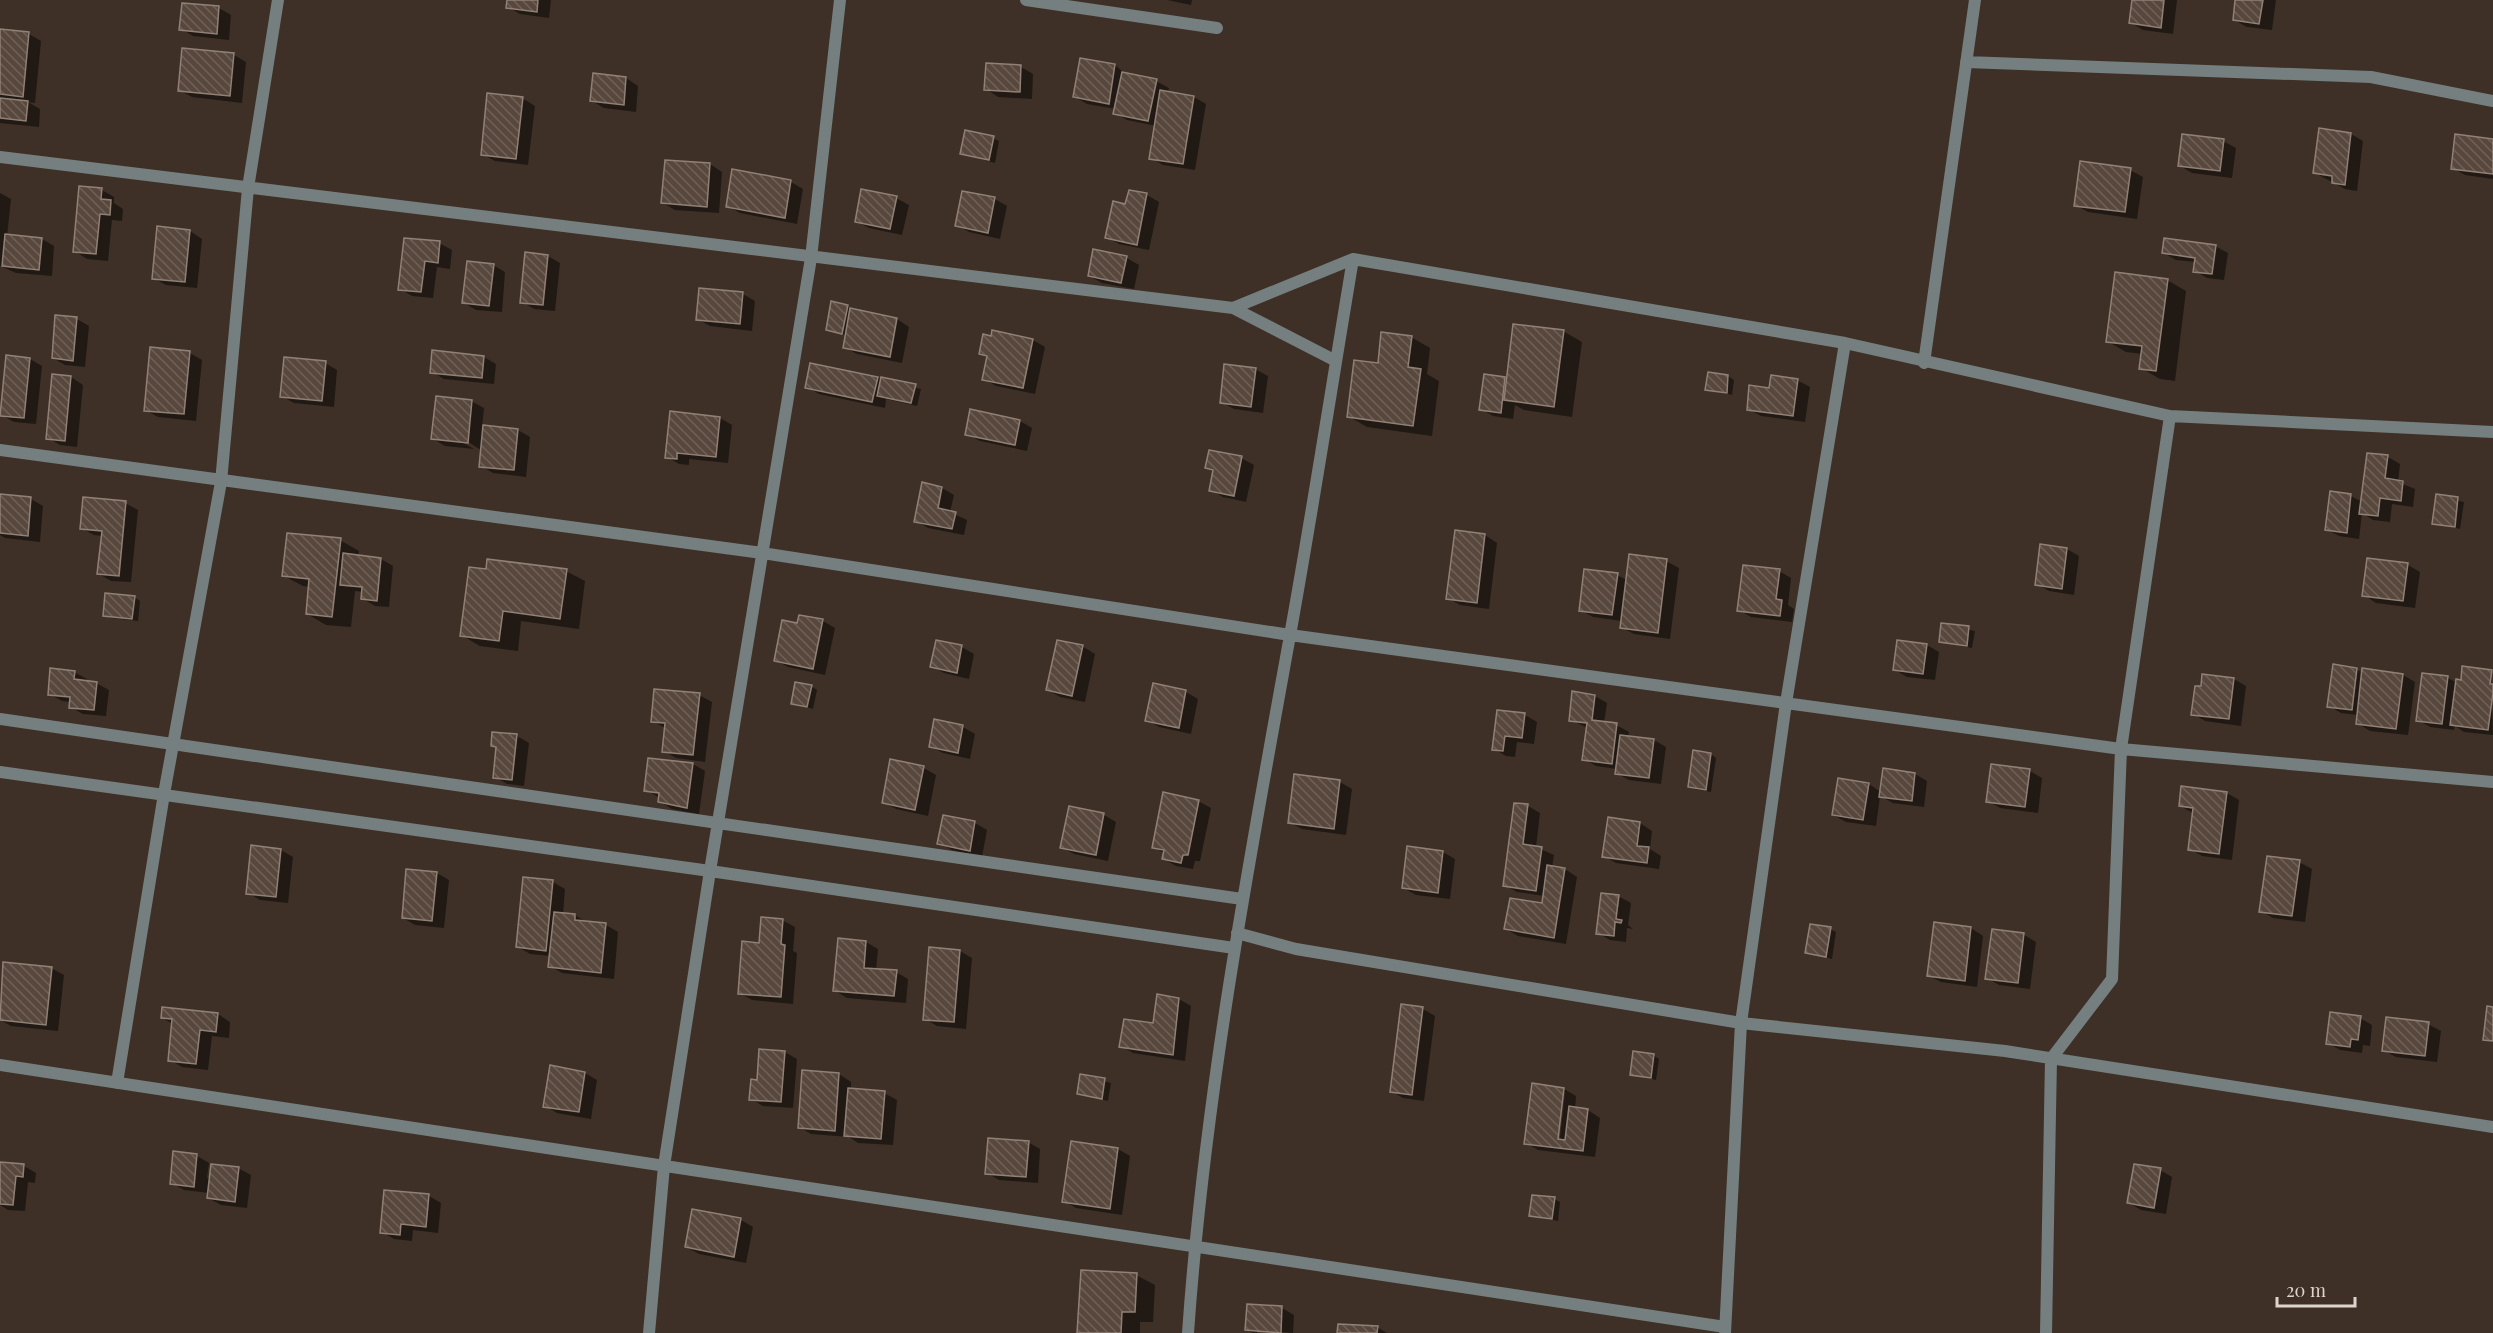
<svg xmlns="http://www.w3.org/2000/svg" width="2493" height="1333" font-family="'Playfair Display',serif">
<defs>
<pattern id="building-back-hatch" width="6" height="6" patternUnits="userSpaceOnUse" patternTransform="scale(1.5)"><rect width="6" height="6" fill="#57473d"/><path d="M-1 5l2 2M0 0l6 6M5-1l2 2" fill="none" stroke="#6f6158"/></pattern>
</defs>
<rect width="100%" height="100%" fill="#3e3026"/>
<!-- shadow -->
<path fill="#0007" fill-rule="evenodd" d="M509,0H551L549,18L520,14L508,7Z
M1167,0H1192L1191,5Z
M2134,0H2177L2173,34L2143,30L2131,23Z
M2237,0H2276L2272,30L2247,27L2234,20Z
M183,4L219,8L231,15L229,40L193,36L181,29Z
M0,31L29,34L41,41L35,103L28,102L40,109L39,127L0,123Z
M234,55L246,62L242,103L192,97L179,90Z
M1081,60L1115,65L1127,75L1156,81L1169,88L1168,93L1194,97L1206,104L1195,170L1163,165L1151,158L1156,126L1127,120L1115,113L1116,109L1087,104L1075,97Z
M1021,67L1033,74L1032,99L998,97L986,89Z
M626,78L638,86L636,112L604,108L592,101Z
M522,98L535,106L528,165L495,161L482,154Z
M2351,134L2363,141L2357,191L2345,189L2315,173Z
M993,138L999,141L995,163L962,154Z
M2223,141L2236,148L2232,178L2192,173L2180,166Z
M2493,141V179L2465,175L2453,168Z
M710,164L722,172L719,213L675,210L663,203Z
M2130,170L2143,177L2137,219L2088,212L2076,205Z
M791,182L803,189L797,224L740,213L727,206Z
M80,188L102,190L114,197V203L123,209L122,221L112,220L108,261L87,259L74,251Z
M1130,191L1147,195L1159,202L1149,250L1119,244L1107,237L1127,206Z
M963,192L995,199L1007,206L1000,239L969,232L957,225Z
M0,193L11,199L7,236L42,239L54,246L52,276L16,273L0,266Z
M896,198L909,205L902,235L869,228L856,221Z
M158,228L190,231L202,239L197,288L166,285L153,278Z
M439,243L452,250L450,269L437,267L433,298L412,296L400,289Z
M2215,246L2228,253L2224,280L2207,278L2195,271L2196,262L2176,260L2164,253Z
M527,254L548,256L560,263L555,311L534,309L522,302Z
M1127,258L1139,265L1134,289L1102,283L1089,276Z
M493,265L505,272L502,312L476,310L464,303Z
M2167,280L2186,291L2175,381L2160,379L2141,368L2143,354L2126,352L2107,341Z
M743,294L755,301L752,331L710,326L697,319Z
M848,306L853,310L897,319L909,327L902,363L857,354L844,347L847,336L827,329Z
M57,317L77,319L89,326L85,367L65,365L53,358Z
M1563,331L1582,342L1572,417L1524,410L1515,405L1513,419L1493,416L1481,409L1505,378L1508,380Z
M1411,337L1430,348L1427,374L1439,381L1432,436L1367,427L1348,416L1379,365Z
M1033,340L1045,347L1035,394L996,386L984,379L988,358L980,354Z
M190,353L202,360L196,421L158,417L145,410Z
M484,357L496,364L494,384L444,379L432,372Z
M30,359L42,366L36,424L14,422L1,415Z
M325,363L337,370L334,407L294,403L281,396Z
M1255,369L1268,376L1263,413L1234,409L1221,402Z
M54,376L71,377L83,385L77,447L60,445L48,438Z
M1728,376L1734,380L1732,395L1707,389Z
M877,378L921,389L917,406L886,399L885,408L819,394L807,387Z
M1797,380L1810,387L1805,422L1761,416L1748,409L1771,390Z
M471,401L484,408L482,427L518,430L530,437L526,477L493,473L481,466V450L462,438L460,441L474,449L445,446L433,439Z
M720,418L732,425L728,463L689,459V465L679,464L667,457Z
M1020,421L1032,428L1027,451L980,441L967,434Z
M2388,457L2400,464L2398,482L2415,489L2413,507L2392,504L2390,522L2373,520L2362,513L2359,539L2339,536L2326,529L2331,493L2351,496L2362,502Z
M1241,458L1254,465L1246,502L1223,497L1211,490L1214,472L1206,468Z
M942,488L954,495L950,512L967,520L964,535L928,528L916,521Z
M0,496L31,499L43,506L40,542L5,538L0,535Z
M2438,496L2464,502L2460,529L2434,523Z
M125,503L138,510L131,582L111,581L99,574L103,536L94,535L81,528Z
M1456,532L1485,535L1497,543L1489,609L1460,605L1448,598Z
M340,540L359,551L358,556L381,559L393,566L389,607L375,606L363,599V592L355,591L351,627L326,625L307,614L310,587L303,586L284,576Z
M2067,549L2079,556L2074,595L2049,591L2037,584Z
M1666,561L1679,568L1670,639L1634,634L1621,627L1622,621L1593,617L1580,610L1617,575L1627,580Z
M2408,565L2420,572L2415,608L2376,603L2364,595Z
M487,571H566L585,581L579,629L521,621L518,651L480,646L461,635Z
M1779,571L1791,578L1788,605L1794,609L1792,622L1751,617L1739,610Z
M134,597L140,601L138,621L110,618L104,615Z
M823,621L835,628L825,675L788,667L775,660L798,625Z
M1943,624L1975,631L1972,648L1941,642Z
M937,642L962,647L974,654L969,679L944,673L932,666Z
M1927,645L1939,652L1935,680L1907,677L1895,670Z
M1082,646L1095,654L1085,702L1060,697L1048,690Z
M2356,669L2363,673L2403,675L2415,682L2408,735L2370,731L2357,723L2358,715L2341,713L2329,706Z
M2491,671L2493,735L2464,732L2455,726L2454,730L2430,727L2418,720L2448,678L2457,683Z
M74,672L87,679L86,682L96,683L109,690L106,716L83,714L70,707L71,702L62,701L49,694Z
M2204,676L2234,679L2246,686L2241,726L2205,721L2193,714Z
M1154,685L1186,692L1198,699L1191,734L1159,727L1147,720Z
M811,686L817,690L813,709L792,703Z
M699,695L712,702L705,762L676,758L664,751L665,728L652,721Z
M1595,696L1607,703L1604,723L1616,725L1629,732L1628,737L1654,740L1666,747L1661,784L1629,780L1616,773L1617,769L1596,766L1584,759L1588,728L1570,720Z
M1498,711L1525,715L1537,722L1534,744L1517,742L1515,757L1506,756L1494,749Z
M935,721L963,727L975,734L970,759L943,753L930,746Z
M517,736L529,743L524,786L507,784L495,777L497,748L493,746Z
M1711,754L1716,758L1711,792L1695,789L1689,786Z
M693,764L705,771L699,814L672,809L660,802V798L646,790Z
M924,768L936,775L928,816L896,809L883,802Z
M2030,771L2042,778L2038,813L2000,808L1988,801Z
M1915,774L1927,781L1924,807L1893,803L1880,796L1876,826L1846,822L1833,815L1869,784L1881,792Z
M1340,782L1352,789L1346,835L1302,829L1289,822Z
M2227,793L2239,800L2232,860L2202,856L2190,849L2193,813L2180,806Z
M1198,801L1211,808L1200,861H1195L1193,869L1176,866L1164,859L1165,854L1154,847Z
M1528,806L1540,813L1536,847L1554,855L1552,868L1565,869L1577,877L1566,944L1518,936L1506,929L1543,905L1544,896L1517,892L1505,885Z
M1070,808L1104,815L1116,822L1108,861L1074,854L1061,847Z
M945,817L975,823L987,830L982,857L952,850L939,843Z
M1640,823L1652,831L1650,849L1661,856L1659,869L1616,863L1604,856Z
M253,847L281,850L293,857L288,903L260,900L248,893Z
M1443,852L1455,859L1450,899L1416,895L1403,888Z
M2299,862L2312,869L2305,922L2273,918L2261,911Z
M437,873L449,880L444,928L415,925L403,918Z
M525,879L553,882L565,889L563,914L575,915L588,923L606,925L618,932L614,979L562,973L550,966L551,956L530,954L518,947Z
M1618,896L1631,903L1628,925L1633,929L1627,928L1626,942L1610,940L1598,933Z
M782,920L795,927L793,951L797,953L793,1004L752,1000L739,993L760,944Z
M1971,928L1983,936L1977,987L1941,982L1928,975Z
M1830,929L1836,932L1832,959L1807,952Z
M2024,935L2036,942L2030,989L1999,985L1987,978Z
M866,942L878,949L876,970L896,972L908,979L906,1003L847,998L835,991Z
M960,951L972,958L966,1029L937,1026L925,1019Z
M4,964L51,968L64,975L58,1031L11,1026L0,1020Z
M1179,999L1191,1006L1185,1061L1133,1053L1121,1046L1154,1025Z
M1402,1006L1423,1009L1435,1016L1424,1101L1403,1098L1391,1091Z
M163,1008L218,1014L230,1022L229,1038L212,1036L208,1070L182,1067L170,1060L173,1024L162,1018Z
M2360,1018L2372,1025L2370,1046L2363,1045L2362,1053L2340,1050L2328,1043Z
M2428,1024L2441,1031L2437,1062L2396,1057L2383,1050Z
M785,1052L797,1059L793,1108L763,1106L751,1099L758,1081Z
M1653,1055L1659,1059L1656,1080L1631,1074Z
M585,1073L597,1080L591,1119L557,1113L545,1106Z
M839,1074L851,1082V1090L884,1093L897,1100L893,1145L858,1143L849,1137L811,1134L799,1127Z
M1082,1075L1111,1083L1108,1101L1079,1094Z
M1564,1089L1576,1096L1575,1109L1588,1110L1600,1118L1595,1157L1538,1150L1526,1143ZM1562,1092H1565L1559,1146H1556Z
M1028,1142L1040,1149L1038,1183L999,1180L987,1173Z
M1072,1143L1118,1149L1130,1156L1122,1215L1076,1208L1064,1201Z
M197,1156L209,1163L207,1178L238,1168L251,1175L247,1208L221,1205L208,1198L209,1193L184,1190L172,1183Z
M0,1163L24,1166L36,1173L35,1183L28,1182L25,1211L8,1210L0,1205Z
M2160,1170L2172,1177L2166,1214L2141,1210L2129,1203Z
M429,1196L441,1203L438,1233L413,1230L412,1241L394,1239L382,1232Z
M1554,1199L1560,1202L1558,1221L1531,1215Z
M693,1211L741,1220L753,1227L746,1263L699,1254L686,1247Z
M1136,1275L1155,1285L1153,1322H1140V1333H1079Z
M1282,1308L1294,1315L1293,1333L1257,1330V1333H1263H1253L1247,1330Z
M1377,1327L1387,1333H1339Z"/>
<!-- building -->
<path fill="url(#building-back-hatch)" stroke="#918075" stroke-width="1.5" d="M507,0H538L537,12L506,8Z
M2132,0H2164L2161,28L2129,23Z
M2235,0H2263L2259,24L2233,20Z
M182,3L219,6L217,34L179,30Z
M0,29L29,32L23,97L0,94Z
M182,48L234,53L230,96L178,91Z
M1080,58L1115,64L1109,104L1073,97Z
M986,63L1021,65L1020,92L984,90Z
M1122,72L1157,79L1148,121L1113,114Z
M593,73L626,77L624,105L590,101Z
M1160,90L1194,96L1183,164L1149,159Z
M487,93L523,97L516,159L481,155Z
M0,98L28,101L26,121L0,118Z
M2319,128L2351,133L2345,185L2332,183V176L2313,173Z
M965,130L994,136L989,160L960,154Z
M2182,134L2224,139L2220,171L2178,166Z
M2455,134L2493,139V174L2451,169Z
M665,160L710,163L707,207L661,203Z
M2080,161L2131,168L2125,212L2074,206Z
M732,169L791,180L785,218L726,207Z
M79,186L102,188L101,199L111,200L110,215L100,214L96,254L73,252Z
M861,189L897,196L890,229L855,222Z
M1129,190L1147,193L1137,245L1105,238L1113,201L1125,204Z
M962,191L995,197L988,233L955,226Z
M157,226L190,230L185,282L152,279Z
M5,234L42,238L39,270L2,266Z
M404,238L440,241L438,263L425,261L421,292L398,290Z
M2164,238L2216,245L2212,274L2193,272L2195,258L2162,253Z
M1093,249L1127,256L1121,283L1088,276Z
M525,252L548,255L543,305L520,303Z
M467,261L494,264L489,306L462,303Z
M2115,272L2168,279L2156,371L2139,369L2142,346L2106,342Z
M699,288L743,292L740,324L696,320Z
M831,301L848,305L842,334L826,330Z
M850,308L897,318L890,357L843,348Z
M55,315L77,317L73,361L52,358Z
M1513,324L1564,330L1554,407L1504,400Z
M992,330L1033,339L1023,388L982,380L987,356L979,354L983,334L991,336Z
M1381,332L1412,336L1408,367L1421,369L1413,426L1347,417L1354,360L1378,363Z
M150,347L190,351L184,414L144,411Z
M432,350L484,356L482,378L430,373Z
M6,355L30,358L24,418L0,416Z
M284,357L326,361L322,401L280,397Z
M810,363L878,377L872,402L805,388Z
M1224,364L1256,368L1251,407L1220,403Z
M1708,372L1728,375L1727,393L1705,390Z
M52,374L71,376L65,441L46,439Z
M1484,374L1505,377L1501,413L1479,410Z
M1771,375L1798,379L1793,416L1747,410L1749,385L1769,388Z
M881,377L916,384L911,403L877,396Z
M436,396L472,400L468,443L431,439Z
M970,409L1020,420L1015,445L965,435Z
M670,411L720,417L716,457L677,453V459L665,458Z
M483,425L518,429L514,470L479,467Z
M1209,450L1242,456L1234,496L1209,491L1213,470L1205,468Z
M2367,453L2388,455L2385,478L2403,481L2401,501L2380,498L2378,516L2359,514Z
M922,482L942,487L938,508L956,512L952,529L914,522Z
M2330,491L2351,494L2347,533L2325,530Z
M0,494L31,497L28,536L0,533Z
M2436,494L2458,497L2455,527L2432,524Z
M83,497L126,501L119,576L97,574L102,531L80,529Z
M1455,530L1485,534L1477,603L1446,599Z
M287,533L341,538L332,617L306,614L309,579L282,576Z
M2040,544L2067,548L2062,589L2035,585Z
M343,553L381,558L377,601L361,599L362,587L340,585Z
M1629,554L1667,559L1658,633L1620,628Z
M2367,558L2408,563L2403,601L2362,596Z
M487,559L567,569L560,619L503,611L499,641L460,636L469,567L486,569Z
M1743,565L1780,569L1776,599L1782,600L1780,616L1737,611Z
M1584,569L1618,573L1612,615L1579,611Z
M105,593L135,596L132,619L103,616Z
M799,615L823,619L813,669L774,661L782,620L797,623Z
M1941,623L1969,626L1967,646L1939,642Z
M936,640L962,645L957,673L930,667Z
M1057,640L1083,645L1072,696L1046,690Z
M1897,640L1927,644L1923,674L1893,670Z
M2333,664L2357,668L2352,710L2327,707Z
M2462,666L2492,670L2490,684H2493V693L2488,730L2450,725L2456,679L2461,680Z
M50,668L75,671L74,679L97,682L94,710L69,708L70,697L48,695Z
M2362,668L2403,674L2396,729L2356,724Z
M2422,673L2448,676L2442,724L2416,721Z
M2202,674L2234,678L2229,719L2191,715L2195,686H2201Z
M795,682L812,685L807,707L791,704Z
M1153,683L1186,690L1179,728L1145,721Z
M654,689L700,693L693,755L662,752L665,723L651,722Z
M1572,691L1595,695L1592,720L1617,723L1612,764L1582,760L1587,723L1569,721Z
M1497,710L1525,713L1522,738L1505,736L1503,751L1492,750Z
M934,719L963,725L958,753L929,747Z
M492,732L517,734L512,780L493,778L496,747L491,746Z
M1620,735L1654,739L1649,778L1615,774Z
M1693,750L1711,753L1706,790L1688,787Z
M648,758L693,763L687,808L658,802L659,793L644,791Z
M890,759L924,766L915,810L882,803Z
M1991,764L2030,769L2025,807L1986,802Z
M1883,768L1915,773L1912,801L1879,797Z
M1294,774L1340,780L1334,829L1288,823Z
M1838,778L1869,783L1863,820L1832,815Z
M2181,786L2227,792L2219,854L2188,850L2193,808L2179,806Z
M1163,792L1199,800L1188,855H1183L1181,863L1162,859L1164,850L1152,848Z
M1514,803L1528,804L1523,844L1542,847L1536,891L1503,886Z
M1069,806L1104,813L1096,855L1060,848Z
M943,815L975,821L970,851L937,844Z
M1608,817L1640,822L1637,846L1649,847L1647,863L1602,857Z
M251,845L281,849L276,897L246,894Z
M1407,846L1443,851L1438,893L1402,888Z
M2267,856L2300,860L2292,916L2259,912Z
M1547,865L1565,868L1554,938L1504,929L1510,898L1542,903Z
M406,869L437,872L432,921L402,918Z
M523,877L553,880L546,951L516,947Z
M1601,893L1619,895L1616,919L1622,920L1621,923L1615,922L1614,936L1596,934Z
M554,912L575,914V920L606,923L601,973L548,967Z
M761,917L783,919L781,944L785,945L781,997L738,994L742,941L759,943Z
M1934,922L1971,927L1965,981L1927,976Z
M1810,924L1831,927L1826,957L1805,953Z
M1992,929L2024,933L2018,983L1985,979Z
M838,938L866,941L864,968L897,970L894,996L833,991Z
M929,947L960,950L954,1022L923,1020Z
M3,962L52,967L46,1025L0,1020Z
M1157,994L1179,998L1173,1055L1119,1047L1124,1019L1153,1023Z
M1401,1004L1423,1007L1412,1095L1390,1092Z
M2487,1006L2493,1007V1041L2483,1040Z
M162,1007L218,1013L216,1032L200,1030L196,1064L168,1061L172,1019L161,1018Z
M2330,1012L2361,1016L2358,1040L2351,1039L2350,1047L2326,1044Z
M2386,1017L2429,1022L2425,1056L2382,1051Z
M759,1049L785,1051L781,1102L749,1100L751,1079L757,1080Z
M1633,1051L1654,1054L1651,1078L1630,1075Z
M550,1065L585,1072L579,1112L543,1107Z
M802,1070L839,1073L835,1131L798,1128Z
M1080,1074L1105,1078L1102,1099L1077,1094Z
M1532,1083L1564,1088L1558,1139L1565,1140L1569,1106L1588,1109L1583,1151L1524,1144Z
M848,1088L885,1091L881,1139L844,1136Z
M988,1138L1029,1141L1026,1177L985,1174Z
M1071,1141L1118,1148L1110,1209L1062,1202Z
M173,1151L197,1154L194,1187L170,1184Z
M0,1162L24,1164L23,1177L16,1176L13,1205L0,1204Z
M211,1164L239,1167L235,1202L207,1198Z
M2134,1164L2161,1168L2154,1208L2127,1203Z
M384,1190L429,1194L426,1227L401,1224L400,1235L380,1233Z
M1532,1195L1555,1197L1552,1219L1529,1216Z
M692,1209L741,1218L734,1257L685,1247Z
M1081,1270L1137,1273L1135,1312H1122L1121,1333H1077Z
M1247,1304L1282,1306L1281,1333L1245,1330Z
M1338,1324L1378,1326L1377,1333H1337Z"/>
<g fill="none" stroke-linecap="round" stroke-linejoin="round">
<!-- street -->
<path stroke="#757f7f" stroke-width="12" d="M1026,0L1217,28
M1966,62L2371,77L2493,101
M0,157L1233,308L1336,361
M1353,259L1845,343L2170,416L2493,432
M1924,363L1975,0
M0,450L762,553L1290,635L2121,749L2493,782
M0,719L1242,899
M0,772L710,871L1234,948
M1237,933L1296,949L1741,1023L2005,1051L2493,1127
M0,1065L1725,1327
M117,1083L164,794L221,482L248,188L278,0
M649,1333L664,1166L710,871L811,258L840,0
M1188,1333C1204,1104 1246,878 1287,652C1311,521 1331,390 1353,259L1233,308
M1725,1333L1741,1023L1786,703L1845,343
M2046,1333L2051,1059L2112,979L2121,749L2170,416"/>
</g>
<!-- scale -->
<path d="M2277 1297v9h78v-9" fill="none" stroke="#ded4ce" stroke-width="3"/>
<text x="2286" y="1297" font-size="18" fill="#ded4ce" stroke="#3e3026" stroke-width="4.5" paint-order="stroke">20 m</text>
</svg>
